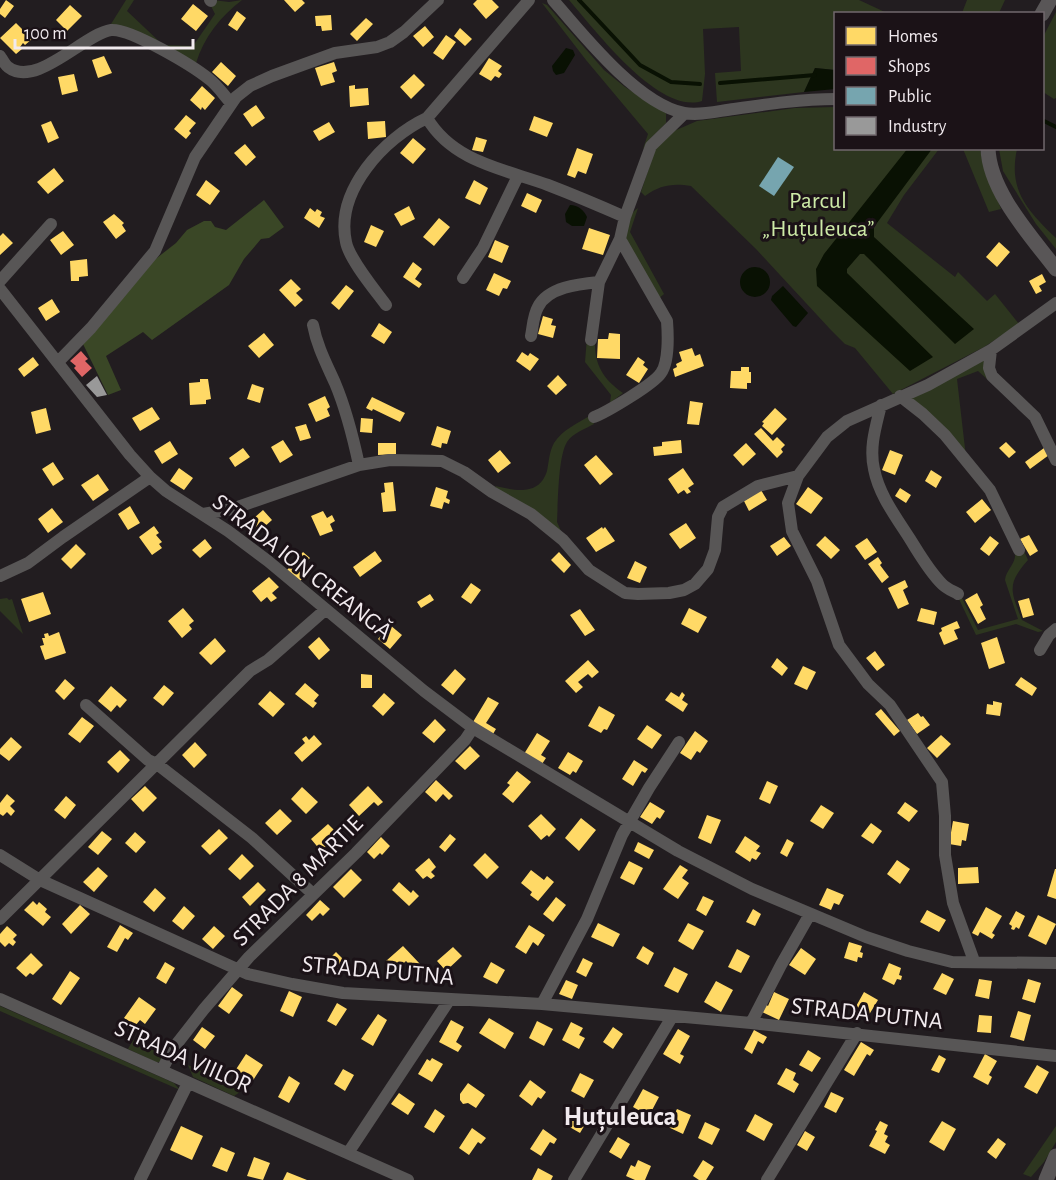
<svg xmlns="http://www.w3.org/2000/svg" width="1056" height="1180" font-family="'Alegreya Sans',sans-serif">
<rect width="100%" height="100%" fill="#221d20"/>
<!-- green -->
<path fill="#2d361f" d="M126,0H134L127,11L163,45L193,46L215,14L210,4L213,0L229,2L242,0C221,16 204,37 196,63L131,30L111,24Z
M569,0H859L887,13L836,14L835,70L815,68L804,92L717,102L715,73L741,71L739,27L703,29L705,74L702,101C659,115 595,30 569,0Z
M967,0H1005L999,13H962Z
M542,3L547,5L604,70L625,87L666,113V123L652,137L643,149L648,134L586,60Z
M1056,12V98L1054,99L1043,92V37Z
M835,107L836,148L939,149L904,195L887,223L955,277L958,272L987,301L995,294L1019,324L984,347L893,394L855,348L845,344L830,329L756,249L691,186C673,183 660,185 645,196L641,192L656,146L674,131L697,121L795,108Z
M963,149H980L982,158L1001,209L989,212Z
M999,149H1017C1008,190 1027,210 1056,238V249L1036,224L1003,171Z
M638,208L630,232L664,294L658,299C652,287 625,247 625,237C624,227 630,213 638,208Z
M587,337L595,338C594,364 602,378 623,393L610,403L611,395L585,362Z
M985,358L987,379L978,371L957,379L966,457L909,397Z
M591,415L594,424C585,429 573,433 567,442C558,456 558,504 557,522L561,531L500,493L495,486C514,490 539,497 547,471C549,462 549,452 554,443C562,430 578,423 591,415Z
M1023,549L1028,560C1006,585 1011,591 1022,620L1043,631L1038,632L1016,624L976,635L958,597L961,596L978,630L1018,619L1005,580C1006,569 1017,564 1015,551Z
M7,598L9,600L12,599L23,634L0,611V599Z
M0,1006L174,1083L180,1090L0,1011Z
M133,1040L158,1052L161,1046L167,1049L160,1062H156L128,1049Z
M188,1065L243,1090L234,1096L193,1077Z
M1056,1126V1142L1044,1162L1031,1177L1023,1174Z"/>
<!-- forest -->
<path fill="#3a4726" d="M264,200L284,227L269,238L261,239L244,259L229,285L152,340L143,332L106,356L121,390L108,395L83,344L153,261L176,243L187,230L204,221H211L215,227L226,230Z"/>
<!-- water -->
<path fill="#091103" d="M566,48L573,50L575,55L564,73L556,75L553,71L552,66Z
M815,68L835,70V89L804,92Z
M908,148L932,149L874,227V237L974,329L955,344L867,257L864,254H860L847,269V273L933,357L910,371L817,286L816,269L824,254Z
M570,205C578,205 584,210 587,217L584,226H572L566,222L565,214Z
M740 282a15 15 0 1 1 30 0a15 15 0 1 1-30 0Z
M783,286L808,313L796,327L793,326L771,300L772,296Z"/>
<!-- homes -->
<path fill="#ffd966" d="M6,0L14,6L5,18L0,14V9Z
M284,0H302L305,3L295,12Z
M477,0H492L499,7L486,19L473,4Z
M193,4L208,16L196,31L181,19Z
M70,5L82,16L67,31L56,20Z
M237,11L246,18L237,31L228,25Z
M331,15L332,30L322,31L321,26H316L315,16Z
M366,18L373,24L357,41L350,34Z
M16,23L32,39L25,45L23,43L20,47L22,49L16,54L0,38Z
M425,26L434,37L423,47L413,36Z
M460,28L472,39L465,46L454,36Z
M446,35L456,42L443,60L433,53Z
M104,56L112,73L98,78L92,60Z
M489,58L502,66L498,71L502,74L499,78L495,76L491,81L479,74Z
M221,62L236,76L228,86L212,72Z
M334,62L337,71L332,73L335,82L321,86L315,68Z
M74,74L78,91L62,95L58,77Z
M414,74L425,85L411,99L400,87Z
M355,85V89L368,88L369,105L350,107L349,86Z
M202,86L215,98L205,110L202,107L201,110L190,100Z
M256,105L265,118L252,127L243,114Z
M186,115L196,123L189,131L191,133L186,139L174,129Z
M534,116L553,123L547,137L529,130Z
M51,121L59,138L48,143L41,125Z
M385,121L386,137L368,139L367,122Z
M329,122L335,132L319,141L313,131Z
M476,137L487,140L483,152L472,150Z
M413,138L426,149L413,164L400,153Z
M245,144L256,157L246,166L234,153Z
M577,148L593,154L586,174L578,171L575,178L567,175Z
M54,168L64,181L48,194L37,182Z
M206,180L220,191L210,205L196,195Z
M474,180L488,188L480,205L465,198Z
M527,193L542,200L536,213L521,206Z
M409,206L415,219L401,226L394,214Z
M310,208L315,212L317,209L322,212L320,216L325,218L319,228L304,218Z
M114,214L124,223L122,225L126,231L116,239L103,222Z
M439,218L450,227L434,246L423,237Z
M371,225L384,231L376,247L364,242Z
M589,228L610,235L603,255L582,249Z
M63,231L74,245L61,255L50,240Z
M3,233L13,243L0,255V236Z
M495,240L509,246L502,263L488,257Z
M999,242L1010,252L997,267L986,257Z
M87,259L88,276L79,277V281H71L70,261Z
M413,262L422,269L415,279L422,284L419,288L403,277Z
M494,273L511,281L507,289L503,288L499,296L486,290Z
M1042,274L1046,282L1039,286L1042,291L1036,294L1029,281Z
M291,279L301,289L296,293L303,300L295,307L279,290Z
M346,285L354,291L339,310L331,303Z
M52,299L60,312L46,321L38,308Z
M543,316L553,319L551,325L556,326L553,338L538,334Z
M379,323L392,332L384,344L371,336Z
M264,333L274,345L259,358L248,346Z
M609,333L620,334V359L597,358L598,339H608Z
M692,348L695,356L700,354L704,366L675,377L673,369L677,367L676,364L682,361L679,352Z
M522,352L528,356L530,353L539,359L530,371L516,361Z
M33,357L39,365L24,377L18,369Z
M638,357L645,362L643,365L648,369L639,383L626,375Z
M741,367H749V372H751V383H747V389L730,388L731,371H741Z
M558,375L567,385L556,395L547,386Z
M200,379H208L211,399L206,400V404L190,405L189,383L200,382Z
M252,384L264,388L260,403L247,399Z
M325,396L330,407L327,409L330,416L316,422L308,404Z
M372,397L405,413L400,422L373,409L372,411L366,408Z
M690,401L703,403L699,425L687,424Z
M152,407L160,419L140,431L132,418Z
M46,408L51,430L36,434L31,412Z
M775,408L787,419L772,435L762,426L764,423L762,422Z
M361,418L373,419L372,433L360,432Z
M306,424L311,438L300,441L295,427Z
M437,426L451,431L447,444L442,443L441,448L431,445Z
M761,428L773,441L777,437L785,445L781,449L783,452L777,458L754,434Z
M283,440L293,455L280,463L271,447Z
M681,440L682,453L654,456L653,447L662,446V442Z
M170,441L178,454L162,464L154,451Z
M1006,442L1016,452L1009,458L999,448Z
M378,443H396V454L378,455Z
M746,443L756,454L743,466L733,455Z
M243,448L250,457L235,467L229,458Z
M1044,448L1049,455L1030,469L1025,462Z
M500,450L511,463L498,473L488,460Z
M890,450L903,455L895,475L882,470Z
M596,455L613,474L600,485L584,465Z
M53,462L64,479L53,486L42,469Z
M179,468L193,478L184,490L170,481Z
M683,468L694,484L688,488L691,492L687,494L684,490L678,494L668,479Z
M931,470L942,477L936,488L925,481Z
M98,474L109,490L93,501L81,485Z
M393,482L396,511L383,512L381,493L385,492L384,483Z
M436,487L448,491L446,498L450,500L449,504L444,502L442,509L430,506Z
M808,487L823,498L811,514L796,504Z
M900,488L911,495L906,503L895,496Z
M761,490L767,500L749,511L744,501Z
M982,499L991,510L975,523L966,512Z
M130,506L140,523L128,530L118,514Z
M52,508L63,522L48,533L38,519Z
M263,510L272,520L254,536L245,526Z
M323,511L327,518L332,515L335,521L330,524L333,531L320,536L311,516Z
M686,523L696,538L680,549L669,534Z
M154,526L159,533L156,535L162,542L159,544L162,548L152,555L139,537Z
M602,527L603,529L605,527L615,541L596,552L586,538Z
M1029,535L1038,551L1030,556L1020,539Z
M825,536L840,550L831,559L816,545Z
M990,536L999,543L989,556L980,549Z
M784,537L791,546L777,556L770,546Z
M867,538L877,552L865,560L855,546Z
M205,539L212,548L200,558L192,550Z
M76,544L86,554L71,569L61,559Z
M375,551L382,561L360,577L353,567Z
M303,552L310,558L305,563L309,566L302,574L304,577L300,581L287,570Z
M559,552L571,565L564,573L551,560Z
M878,557L882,563L880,565L889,577L882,583L868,564Z
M635,561L647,567L640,583L627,578Z
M269,577L279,587L272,593L277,598L271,602L267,597L261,602L252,591Z
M905,580L908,587L903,590L909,604L898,609L888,588Z
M471,583L481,590L471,604L461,597Z
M43,592L51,614L29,622L21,599Z
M977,593L983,605L980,607L986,619L978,624L965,600Z
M430,594L434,600L421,608L417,602Z
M1029,598L1034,615L1023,618L1018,601Z
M183,608L194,621L189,625L192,629L182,638L168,621Z
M689,608L707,617L698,633L681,624Z
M921,608L937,612L934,625L917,621Z
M580,609L595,630L585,636L570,615Z
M957,621L960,628L954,630L958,639L944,645L939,633L942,631L941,628Z
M390,625L402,635L390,649L378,639Z
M59,632L66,653L45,660L40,646L44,645L42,638H45L44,634L48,633L49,636Z
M319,637L330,650L319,660L308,647Z
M997,637L1005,663L989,669L981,643Z
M215,638L226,651L211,665L199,653Z
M875,651L885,665L877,671L866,658Z
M777,658L788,668L782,676L771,667Z
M588,660L599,672L592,678L588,674L578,682L583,687L576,693L565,681Z
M803,666L816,672L807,690L794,684Z
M455,669L466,679L453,695L441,685Z
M361,674L372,675V688H361Z
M1021,677L1037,688L1032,696L1015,685Z
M65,679L75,688L64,700L55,691Z
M305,683L319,695L314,701L317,703L313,708L295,694Z
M164,685L174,693L163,706L153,698Z
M111,686L127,700L120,708L117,705L111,712L98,701Z
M270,691L285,704L273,717L258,704Z
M671,692L679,697L682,692L685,695L682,700L688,704L683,712L665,700Z
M384,693L395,703L383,716L372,706Z
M488,697L499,703L486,723L496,729L493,734L473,722Z
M993,701L1002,703L1000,716L986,714L987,704L993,705Z
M599,706L615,715L607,730L604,729L601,733L588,726Z
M881,709L900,731L894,736L875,714Z
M918,713L921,717L923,716L930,725L917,734L907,720Z
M82,717L94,726L80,743L68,734Z
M435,719L446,730L434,743L422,733Z
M647,725L662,735L652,749L637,739Z
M695,731L708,741L700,753L697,751L691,760L680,753Z
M537,733L550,741L541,755L546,758L542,764L524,754Z
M314,735L322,744L302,762L294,753L305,743L302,739L306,736L309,740Z
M941,735L951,744L937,758L927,748Z
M11,737L22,747L9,761L0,754V749Z
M195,742L207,755L194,768L182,755Z
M470,746L480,756L465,770L455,761Z
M120,750L130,760L118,773L107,762Z
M568,752L583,761L576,773L573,771L570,775L558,768Z
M634,760L648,769L645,773L642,771L633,786L622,779Z
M517,771L531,782L513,803L502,794L510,785L507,783Z
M436,780L453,796L449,800L443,794L436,802L425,792Z
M767,781L778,786L770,804L759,799Z
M145,786L157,798L143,812L131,799Z
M368,786L383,802L378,806L374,802L359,816L349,805Z
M302,787L318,802L306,814L291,799Z
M7,794L15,801L10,806L15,811L11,816L7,812L3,816L0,814V803Z
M66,796L76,805L65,819L54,810Z
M650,802L665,811L660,819L657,817L652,824L640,817Z
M905,802L918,811L909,822L897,813Z
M821,805L834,813L823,829L810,821Z
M280,809L292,821L277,835L265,823Z
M541,814L556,829L549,837L547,835L541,840L528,826Z
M707,815L721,820L711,844L698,838Z
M581,818L596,830L579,851L565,838Z
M953,821L969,824L966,841L962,840L961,846L949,844Z
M871,823L882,831L873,844L861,836Z
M328,824L336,832L328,840L330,843L321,851L311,839Z
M219,829L228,838L210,855L201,846Z
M102,831L112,839L98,855L88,847Z
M135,832L146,842L136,853L125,843Z
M450,834L456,839L445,852L439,847Z
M745,836L760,846L756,851L761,853L756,860L752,858L750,862L735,852Z
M381,837L390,846L382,855L380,853L374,859L367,852Z
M787,839L794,843L787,857L780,853Z
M638,842L654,850L649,859L634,851Z
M485,853L499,867L487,879L473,865Z
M242,854L254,866L240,880L228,869Z
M429,858L436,867L431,872L435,876L431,879L427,876L423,879L415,870Z
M897,860L910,869L900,884L887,874Z
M629,861L643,868L634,885L620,878Z
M680,865L688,870L682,878L689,883L678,899L663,889Z
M98,867L108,876L94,892L83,882Z
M978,867L979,883L958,884V868Z
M351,869L362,880L344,898L333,887Z
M1055,869H1056V899L1047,896Z
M531,870L544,880L547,876L554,882L538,901L530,895L532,892L521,883Z
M258,882L266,890L250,906L242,897Z
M399,882L411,893L413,890L419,896L409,906L392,890Z
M155,888L166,898L154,912L143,902Z
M827,888L844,895L839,905L834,903L831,910L819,905Z
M703,896L714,901L706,916L696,910Z
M556,897L566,905L553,922L543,914Z
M320,900L330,909L323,916L320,913L312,921L306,915Z
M33,901L37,905L39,902L47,909L45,912L51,917L43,926L24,910Z
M80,905L90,914L71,934L62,924Z
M184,906L195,916L183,930L172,921Z
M986,907L1002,916L992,933L995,935L992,939L980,932L978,936L972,933Z
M753,909L761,914L755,926L746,922Z
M927,910L946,920L939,932L920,922Z
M1016,911L1025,916L1019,929L1016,927L1014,930L1011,929L1012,926L1009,924Z
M1038,915L1056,924L1046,945L1028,936Z
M598,923L620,934L613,947L591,937Z
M688,923L704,931L693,950L678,941Z
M120,925L133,933L128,940L125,938L117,952L107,947Z
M529,925L545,935L538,946L533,942L526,954L515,947Z
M7,926L17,935L13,939L16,942L13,946L9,943L5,947L0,942V934Z
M214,926L225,936L213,949L202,939Z
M849,942L862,946L860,952L863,953L862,958L858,957L857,962L844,958Z
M403,946L420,964L414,969L406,961L395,971L386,961Z
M643,946L654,953L648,965L636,958Z
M453,947L462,956L446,971L437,961Z
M801,948L816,959L805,975L789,965Z
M737,949L750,956L741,973L728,967Z
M336,952L346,962L338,970L334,965L336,963L331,957Z
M31,953L43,965L33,975L30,973L26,977L16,968Z
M583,958L593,963L586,977L576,972Z
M165,962L175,968L166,984L156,978Z
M491,962L505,970L497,984L483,977Z
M889,963L901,968L899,975L902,976L901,980L897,979L894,985L882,979Z
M674,967L688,974L678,993L664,986Z
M70,971L80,978L61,1005L52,999Z
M942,973L954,979L946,995L933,989Z
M979,979L992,981L989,999L975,996Z
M1028,979L1041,983L1035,1003L1022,999Z
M566,980L578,985L572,999L559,994Z
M716,981L733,990L721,1012L704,1002Z
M232,987L243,995L229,1014L218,1006Z
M289,991L302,997L293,1017L280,1011Z
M774,992L789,999L779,1020L762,1012L765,1004L768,1006Z
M864,992L878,1000L867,1018L854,1010Z
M139,997L156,1009L145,1024L140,1020L135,1026L124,1018Z
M337,1003L347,1009L336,1026L327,1021Z
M1018,1011L1031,1015L1024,1041L1010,1037Z
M378,1014L387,1020L373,1046L361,1039Z
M979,1015L992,1016L991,1033L977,1032Z
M489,1018L514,1033L505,1049L479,1033Z
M451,1020L464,1027L456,1042L462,1046L458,1052L439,1042Z
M537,1021L553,1029L544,1046L529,1038Z
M571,1022L583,1028L579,1035L585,1038L579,1049L562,1040Z
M202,1027L215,1036L205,1049L193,1040Z
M613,1027L623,1034L613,1049L603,1042Z
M678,1029L690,1036L680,1054L684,1056L680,1064L663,1054Z
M754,1030L767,1037L763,1044L758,1041L752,1054L744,1049Z
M861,1042L874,1050L870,1056L867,1054L854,1076L844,1070Z
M808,1050L821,1058L812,1072L799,1065Z
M246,1054L263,1065L250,1085L233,1074Z
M985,1054L997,1061L989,1075L992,1077L988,1085L973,1077Z
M939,1055L946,1059L939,1073L931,1070Z
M432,1058L443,1064L432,1082L418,1074L427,1059L430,1061Z
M1037,1065L1049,1072L1037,1094L1024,1087Z
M786,1068L796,1073L793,1080L799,1084L794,1093L777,1084Z
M343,1069L354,1075L345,1091L334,1084Z
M580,1073L594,1080L584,1098L571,1091Z
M289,1076L300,1083L289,1103L278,1097Z
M530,1080L546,1092L541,1099L538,1097L532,1106L519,1096Z
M468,1083L485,1095L476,1108L468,1103L463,1104L460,1100V1094Z
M643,1089L659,1097L649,1116L633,1107Z
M831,1092L844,1098L836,1113L824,1107Z
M399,1093L415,1104L408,1115L391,1104Z
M582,1108L588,1112L585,1117L589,1118L580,1133L566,1125L575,1111L579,1113Z
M435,1109L445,1116L434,1133L424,1127Z
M677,1109L691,1115L683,1134L668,1127Z
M755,1114L773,1124L764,1141L746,1131Z
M880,1121L888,1125L884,1134L888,1136L885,1142L890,1145L885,1154L869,1146L877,1131L875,1130Z
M942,1121L956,1129L944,1151L929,1142Z
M705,1122L720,1129L712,1145L698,1138Z
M181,1126L203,1136L192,1160L170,1150Z
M472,1128L486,1138L481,1144L478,1142L469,1155L459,1148Z
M543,1129L557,1139L554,1144L550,1142L541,1156L530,1149Z
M805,1131L815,1137L807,1151L797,1145Z
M618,1137L630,1144L621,1159L609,1152Z
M998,1138L1006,1144L996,1159L987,1152Z
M221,1147L235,1153L227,1172L212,1166Z
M254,1157L270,1163L263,1180L247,1176Z
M638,1160L651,1166L645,1180H635L626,1176L631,1165L635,1167Z
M703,1160L714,1167L706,1180H699L693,1176Z
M538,1168L553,1176L551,1180H532Z
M287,1172L307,1180H283Z"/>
<!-- shops -->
<path fill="#e06666" d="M81,351L88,359L85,361L92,368L82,377L74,368L76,366L70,361Z"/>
<!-- public -->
<path fill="#76a5af" d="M778,157L794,167L774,196L759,186Z"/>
<!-- industry -->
<path fill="#999" d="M97,376L107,395L97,397L86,385Z"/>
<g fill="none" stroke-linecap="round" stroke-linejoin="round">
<!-- stream -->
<path stroke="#091103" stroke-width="4" d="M579,0L640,65L671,82L700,84
M720,83L815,75
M1042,120L1056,127"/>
<!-- minor -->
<path stroke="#585656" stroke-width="12" d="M210,0L211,1
M553,0C583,35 638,104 684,113C700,116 718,111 734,109C768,104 802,99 836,99
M0,56C2,59 5,65 8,67C36,89 84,34 111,30C130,28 193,66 209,79C217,85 223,94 230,102
M427,118C453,162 504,169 548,185C574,195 600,206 625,217
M463,278L483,248L518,176
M0,281L51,224
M0,289L130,455L150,477L166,491L228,531L268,561L424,691L473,728L678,851L752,889L866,937L908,951L952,962L1056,963
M386,305C375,290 349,259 346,242C335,191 384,138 427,118L529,0
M313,325C317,346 326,363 335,383C346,409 353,437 359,465
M531,336C533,326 533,316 538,307C548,287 579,284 599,282
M591,340L599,282L620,239
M991,350L989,368L992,376L1035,417L1056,460
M58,362L91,328L155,251L195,157L236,97L250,86L272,76L335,53L377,47L390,42L404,32L438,0
M900,396L923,414L945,435L990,490L1019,550
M881,405C876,426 869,447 874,469C879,495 896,517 910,539C920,555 929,571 942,584C947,589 953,591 958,594
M594,417C607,412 654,384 661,373C669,362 668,334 667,321L620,239L625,217L651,146L685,113
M798,476L788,503L792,531L817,581L839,645L868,684L890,705L942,782L945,816V855L953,903L974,961
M203,514L232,509L359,465L390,460L442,461L464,472L492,492L531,514L563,540L589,570L617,588L625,593L638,594L669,593L684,590L695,584L708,569L715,550L718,517L723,507L758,486L798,476L827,437L847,421L928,385L991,350L1056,303
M0,576L28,563L63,537L150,477
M1040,650L1049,635L1056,629
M86,705L148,760L157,764L252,838L313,894
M0,855L40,880L248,974L292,984L343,993L542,1004L751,1023L1056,1056
M0,919L250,671L268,660L325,610
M0,999L408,1180
M542,1004L587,919L622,835L649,788L679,742
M751,1023L781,965L810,914
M162,1070L172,1050L204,1009L249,957L356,853L465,740L473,728
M348,1153L450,999
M140,1180L188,1083
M574,1180L672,1017
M767,1180L857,1033"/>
<!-- major -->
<path stroke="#595657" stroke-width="15" d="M1042,14L1050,0
M988,148C989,191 1031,236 1056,269
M1046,1180L1056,1156"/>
</g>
<g text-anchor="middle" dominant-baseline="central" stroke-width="6" stroke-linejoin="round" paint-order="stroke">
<!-- park labels -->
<g font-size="24" fill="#cdeaa7" stroke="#1b1217">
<text x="818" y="201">Parcul<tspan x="818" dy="28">„Huțuleuca”</tspan></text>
</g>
<!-- street labels -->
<g font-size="24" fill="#f1eaee" stroke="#1b1217">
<text transform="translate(302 567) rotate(38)">STRADA ION CREANGĂ</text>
<text transform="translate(298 881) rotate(-45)">STRADA 8 MARTIE</text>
<text transform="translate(378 971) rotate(5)">STRADA PUTNA</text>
<text transform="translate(867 1014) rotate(6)">STRADA PUTNA</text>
<text transform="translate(183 1057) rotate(24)">STRADA VIILOR</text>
</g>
<!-- quarter labels -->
<g font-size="27" font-weight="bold" fill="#f1eaee" stroke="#1b1217">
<text x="620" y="1116">Huțuleuca</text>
</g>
</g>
<!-- legend -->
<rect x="834" y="12" width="210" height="138" fill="#1b1217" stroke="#71686d" stroke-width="1.5"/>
<rect x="846" y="27" width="30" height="18" fill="#ffd966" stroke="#71686d" stroke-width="1.5"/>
<text x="888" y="42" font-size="18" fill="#f1eaee">Homes</text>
<rect x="846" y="57" width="30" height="18" fill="#e06666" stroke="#71686d" stroke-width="1.5"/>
<text x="888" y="72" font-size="18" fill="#f1eaee">Shops</text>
<rect x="846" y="87" width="30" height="18" fill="#76a5af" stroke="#71686d" stroke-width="1.5"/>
<text x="888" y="102" font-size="18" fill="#f1eaee">Public</text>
<rect x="846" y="117" width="30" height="18" fill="#999999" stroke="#71686d" stroke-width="1.5"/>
<text x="888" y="132" font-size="18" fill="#f1eaee">Industry</text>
<!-- scale -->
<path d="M15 39v9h178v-9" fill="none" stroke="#f1eaee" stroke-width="3"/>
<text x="24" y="39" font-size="18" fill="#f1eaee" stroke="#1b1217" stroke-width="4.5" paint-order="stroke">100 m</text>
</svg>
